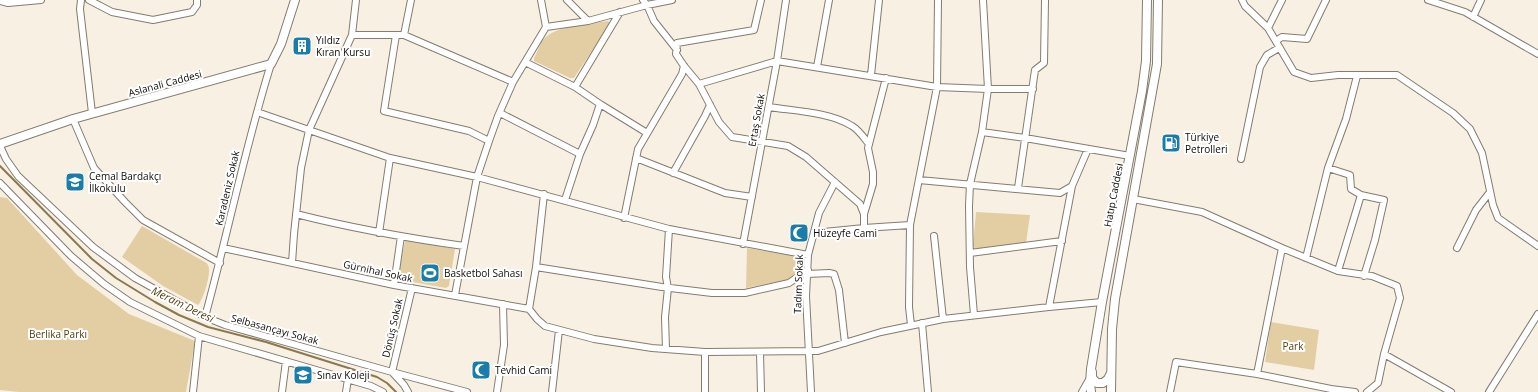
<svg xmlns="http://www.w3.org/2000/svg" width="1538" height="392" font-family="'Open Sans',sans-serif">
<rect width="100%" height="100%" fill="#f8f1e3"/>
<!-- green -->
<path fill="#e3cea3" d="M608,21L610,24L574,78H570L534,61V58C537,53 539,46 542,41C554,25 589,24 608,21Z
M0,197L7,198L77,275L129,314L195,341L186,392H19L0,390Z
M976,212L1030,215L1026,243L976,250L973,246Z
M142,226L203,261C205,262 207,263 208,265C212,273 203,300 198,305L163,286L122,257Z
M407,240L455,249L449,286L446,288L401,280L398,275L405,241Z
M747,248L797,256L800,261L797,275L788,280L746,288Z
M1271,322L1319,330L1314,370L1265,362Z"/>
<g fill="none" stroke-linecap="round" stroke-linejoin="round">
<!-- stream -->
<path stroke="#8c784e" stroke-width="2" d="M0,166L92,259L116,278L155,302L179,315L208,327L266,342L377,377L387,383L396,392"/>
<defs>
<path id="street" d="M81,0L80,9L92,113
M89,0L112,12L153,20L192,12L197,5V0
M567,0L588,21L647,5L643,0
M672,0L647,5L654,21L677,50
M761,0L754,30L677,43L676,54L684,66L699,84L719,122L732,137L788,146L806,157L860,204L864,214V228
M1242,0L1245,6L1268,28L1294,72L1311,78L1338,75H1397L1453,113L1470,129L1482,153L1493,205L1498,218L1538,246
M1428,0L1465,12L1538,54
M0,1L8,3L41,0
M1473,17L1481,0
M546,27L588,21
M1268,28L1282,0
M352,35L356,0
M396,35L384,111L469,131L489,141L498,116L513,82L404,35
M1276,41L1282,37L1307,39L1326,0
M525,62L546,27L541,0
M817,67L829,0
M871,75L879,0
M513,82L525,62L575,87L600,104L593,125L580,154
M699,84L777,61L937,87L988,89H1033
M575,87L620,12
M600,104L647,133
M769,107C795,111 830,112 852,126C859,130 864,138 869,144
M257,112L390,158L477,177L669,229L808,255
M500,113L580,154L565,200
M73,119L94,168L125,202L143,220L220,263
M982,132L1025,138L1130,156
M0,146L6,159L18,176L93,247L135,278L205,317L225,325L392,372L404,385L408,392
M636,158L725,193L752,197
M1241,159L1260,67L1267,55L1279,48
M1328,168L1350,175L1351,189L1361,195
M673,173L705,116L710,105
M919,180L1060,193L1072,186L1088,149
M0,183L71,256L104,284L130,302L199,336L371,386L383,392
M1018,188L1035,70L1044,63L1045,0
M544,194L536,267L529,309L537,319L545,326L594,339L652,348L705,352L809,351H818L881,332L943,319L1049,307L1102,302
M1133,199L1202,212L1282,248
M296,214C351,228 407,238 464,246
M864,214L873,184V172L868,148L886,78
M624,218L638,149L682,74L684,66
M379,233L390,158
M814,233L864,228L910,225
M934,236L943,319
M743,244L777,61L786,0
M223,248L394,285L529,309
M1457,248L1476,210L1490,192
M970,253L1062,241
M1306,258L1328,168L1346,119L1357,76
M292,263L294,234L301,168L309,130L352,35H404L411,0
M536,267L662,287L712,293H745L789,283L808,270
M1338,271L1361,195L1384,200L1375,240L1364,276
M807,274L829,273L834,274L839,290L845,343
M394,285L401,236
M412,288L392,372L467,392
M455,295L477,177L489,141
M1049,307L1072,186
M974,315L970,267L969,206L970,184L982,132L988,89L983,0
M205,317C228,233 245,147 271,64
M922,323L928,392
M911,325L909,307L910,225L937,87L938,0
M666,349L665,317L668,288L666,277L669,229
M705,352V392
M760,352L761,392
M1257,374L1282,248L1338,271L1372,276L1397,286L1400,298L1384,354
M193,392L199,336
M282,392L286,361
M346,392L348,379
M497,392L504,345L503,304
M552,392L559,330
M811,392L806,296L808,255L819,213L835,182
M1082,392L1090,378
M1170,392L1176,362L1257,374L1331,389L1355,392
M1367,392L1378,383L1384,354L1451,392
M1489,392L1538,314"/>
<path id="secondary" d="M0,144L73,119L271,64L281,44L295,0
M1092,372V378L1097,383H1103L1108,379L1111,373
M1091,392L1090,383L1091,369L1102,302L1142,91L1146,61L1147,0
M1111,392L1112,329L1115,299L1157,64L1158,0"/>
</defs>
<!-- street casing -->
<use href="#street" stroke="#837c70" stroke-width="8"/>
<!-- secondary casing -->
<use href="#secondary" stroke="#837c70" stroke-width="10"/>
<!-- street -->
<use href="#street" stroke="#fff" stroke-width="6"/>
<!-- secondary -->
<use href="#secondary" stroke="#fff" stroke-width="8"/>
</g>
<!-- icons -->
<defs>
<symbol id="building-square" viewBox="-11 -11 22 22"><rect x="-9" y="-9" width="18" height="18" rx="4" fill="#1a7ca8" stroke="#fff"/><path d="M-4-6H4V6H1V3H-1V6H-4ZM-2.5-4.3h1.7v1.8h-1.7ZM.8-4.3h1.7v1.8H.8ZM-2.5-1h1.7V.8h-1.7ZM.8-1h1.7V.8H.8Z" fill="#fff"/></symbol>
<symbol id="fuel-square" viewBox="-11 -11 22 22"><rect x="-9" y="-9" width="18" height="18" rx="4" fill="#1a7ca8" stroke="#fff"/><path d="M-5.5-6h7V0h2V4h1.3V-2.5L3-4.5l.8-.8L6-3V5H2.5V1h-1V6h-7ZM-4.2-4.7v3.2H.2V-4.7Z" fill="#fff"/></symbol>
<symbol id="school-square" viewBox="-11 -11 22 22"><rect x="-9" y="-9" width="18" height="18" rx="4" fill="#1a7ca8" stroke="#fff"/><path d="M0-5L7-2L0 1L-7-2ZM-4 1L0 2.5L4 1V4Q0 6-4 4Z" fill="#fff"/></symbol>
<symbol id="mosque-square" viewBox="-11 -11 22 22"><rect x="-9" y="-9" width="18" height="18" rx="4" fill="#1a7ca8" stroke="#fff"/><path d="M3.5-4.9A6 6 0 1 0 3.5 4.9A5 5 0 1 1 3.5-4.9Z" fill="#fff"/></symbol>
<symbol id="stadium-square" viewBox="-11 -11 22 22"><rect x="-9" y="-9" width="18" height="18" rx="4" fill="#1a7ca8" stroke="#fff"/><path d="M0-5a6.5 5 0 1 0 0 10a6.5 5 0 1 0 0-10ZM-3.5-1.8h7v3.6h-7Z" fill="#fff"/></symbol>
</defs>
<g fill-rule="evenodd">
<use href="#building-square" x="291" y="35" width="22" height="22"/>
<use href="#fuel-square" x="1160" y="132" width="22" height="22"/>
<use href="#school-square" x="64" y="171" width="22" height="22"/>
<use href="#mosque-square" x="788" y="222" width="22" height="22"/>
<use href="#stadium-square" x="419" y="262" width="22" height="22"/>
<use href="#mosque-square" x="470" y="359" width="22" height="22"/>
<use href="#school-square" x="292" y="364" width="22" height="22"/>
</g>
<g text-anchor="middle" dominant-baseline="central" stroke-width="4" stroke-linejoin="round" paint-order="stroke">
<!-- poi labels -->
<g font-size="10" fill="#0e0c07" stroke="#fff" text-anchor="start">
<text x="316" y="40">Yıldız<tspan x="316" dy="12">Kıran Kursu</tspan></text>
<text x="1185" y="137">Türkiye<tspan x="1185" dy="12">Petrolleri</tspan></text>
<text x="89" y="176">Cemal Bardakçı<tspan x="89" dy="12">İlkokulu</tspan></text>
<text x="813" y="233">Hüzeyfe Cami</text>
<text x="444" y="273">Basketbol Sahası</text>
<text x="495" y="370">Tevhid Cami</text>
<text x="317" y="375">Sınav Koleji</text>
</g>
<!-- street labels -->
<g font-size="10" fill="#0e0c07" stroke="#fff">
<text transform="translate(165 83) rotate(-15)">Aslanali Caddesi</text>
<text transform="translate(756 120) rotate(-80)">Ertaş Sokak</text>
<text transform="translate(227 188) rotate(-77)">Karadeniz Sokak</text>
<text transform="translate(1113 195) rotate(-79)">Hatıp Caddesi</text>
<text transform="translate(378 271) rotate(12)">Gürnihal Sokak</text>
<text transform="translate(798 284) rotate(-88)">Tadım Sokak</text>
<text transform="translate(392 328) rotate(-77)">Dönüş Sokak</text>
<text transform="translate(275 329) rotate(15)">Selbasançayı Sokak</text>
</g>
<!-- park labels -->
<g font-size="10" fill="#544012" stroke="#fff">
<text x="58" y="334">Berlika Parkı</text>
<text x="1293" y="346">Park</text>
</g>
<!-- water labels -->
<g font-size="11" font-style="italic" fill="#4d3909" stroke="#fff">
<text transform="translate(183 304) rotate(26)">Meram Deresi</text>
</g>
</g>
</svg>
